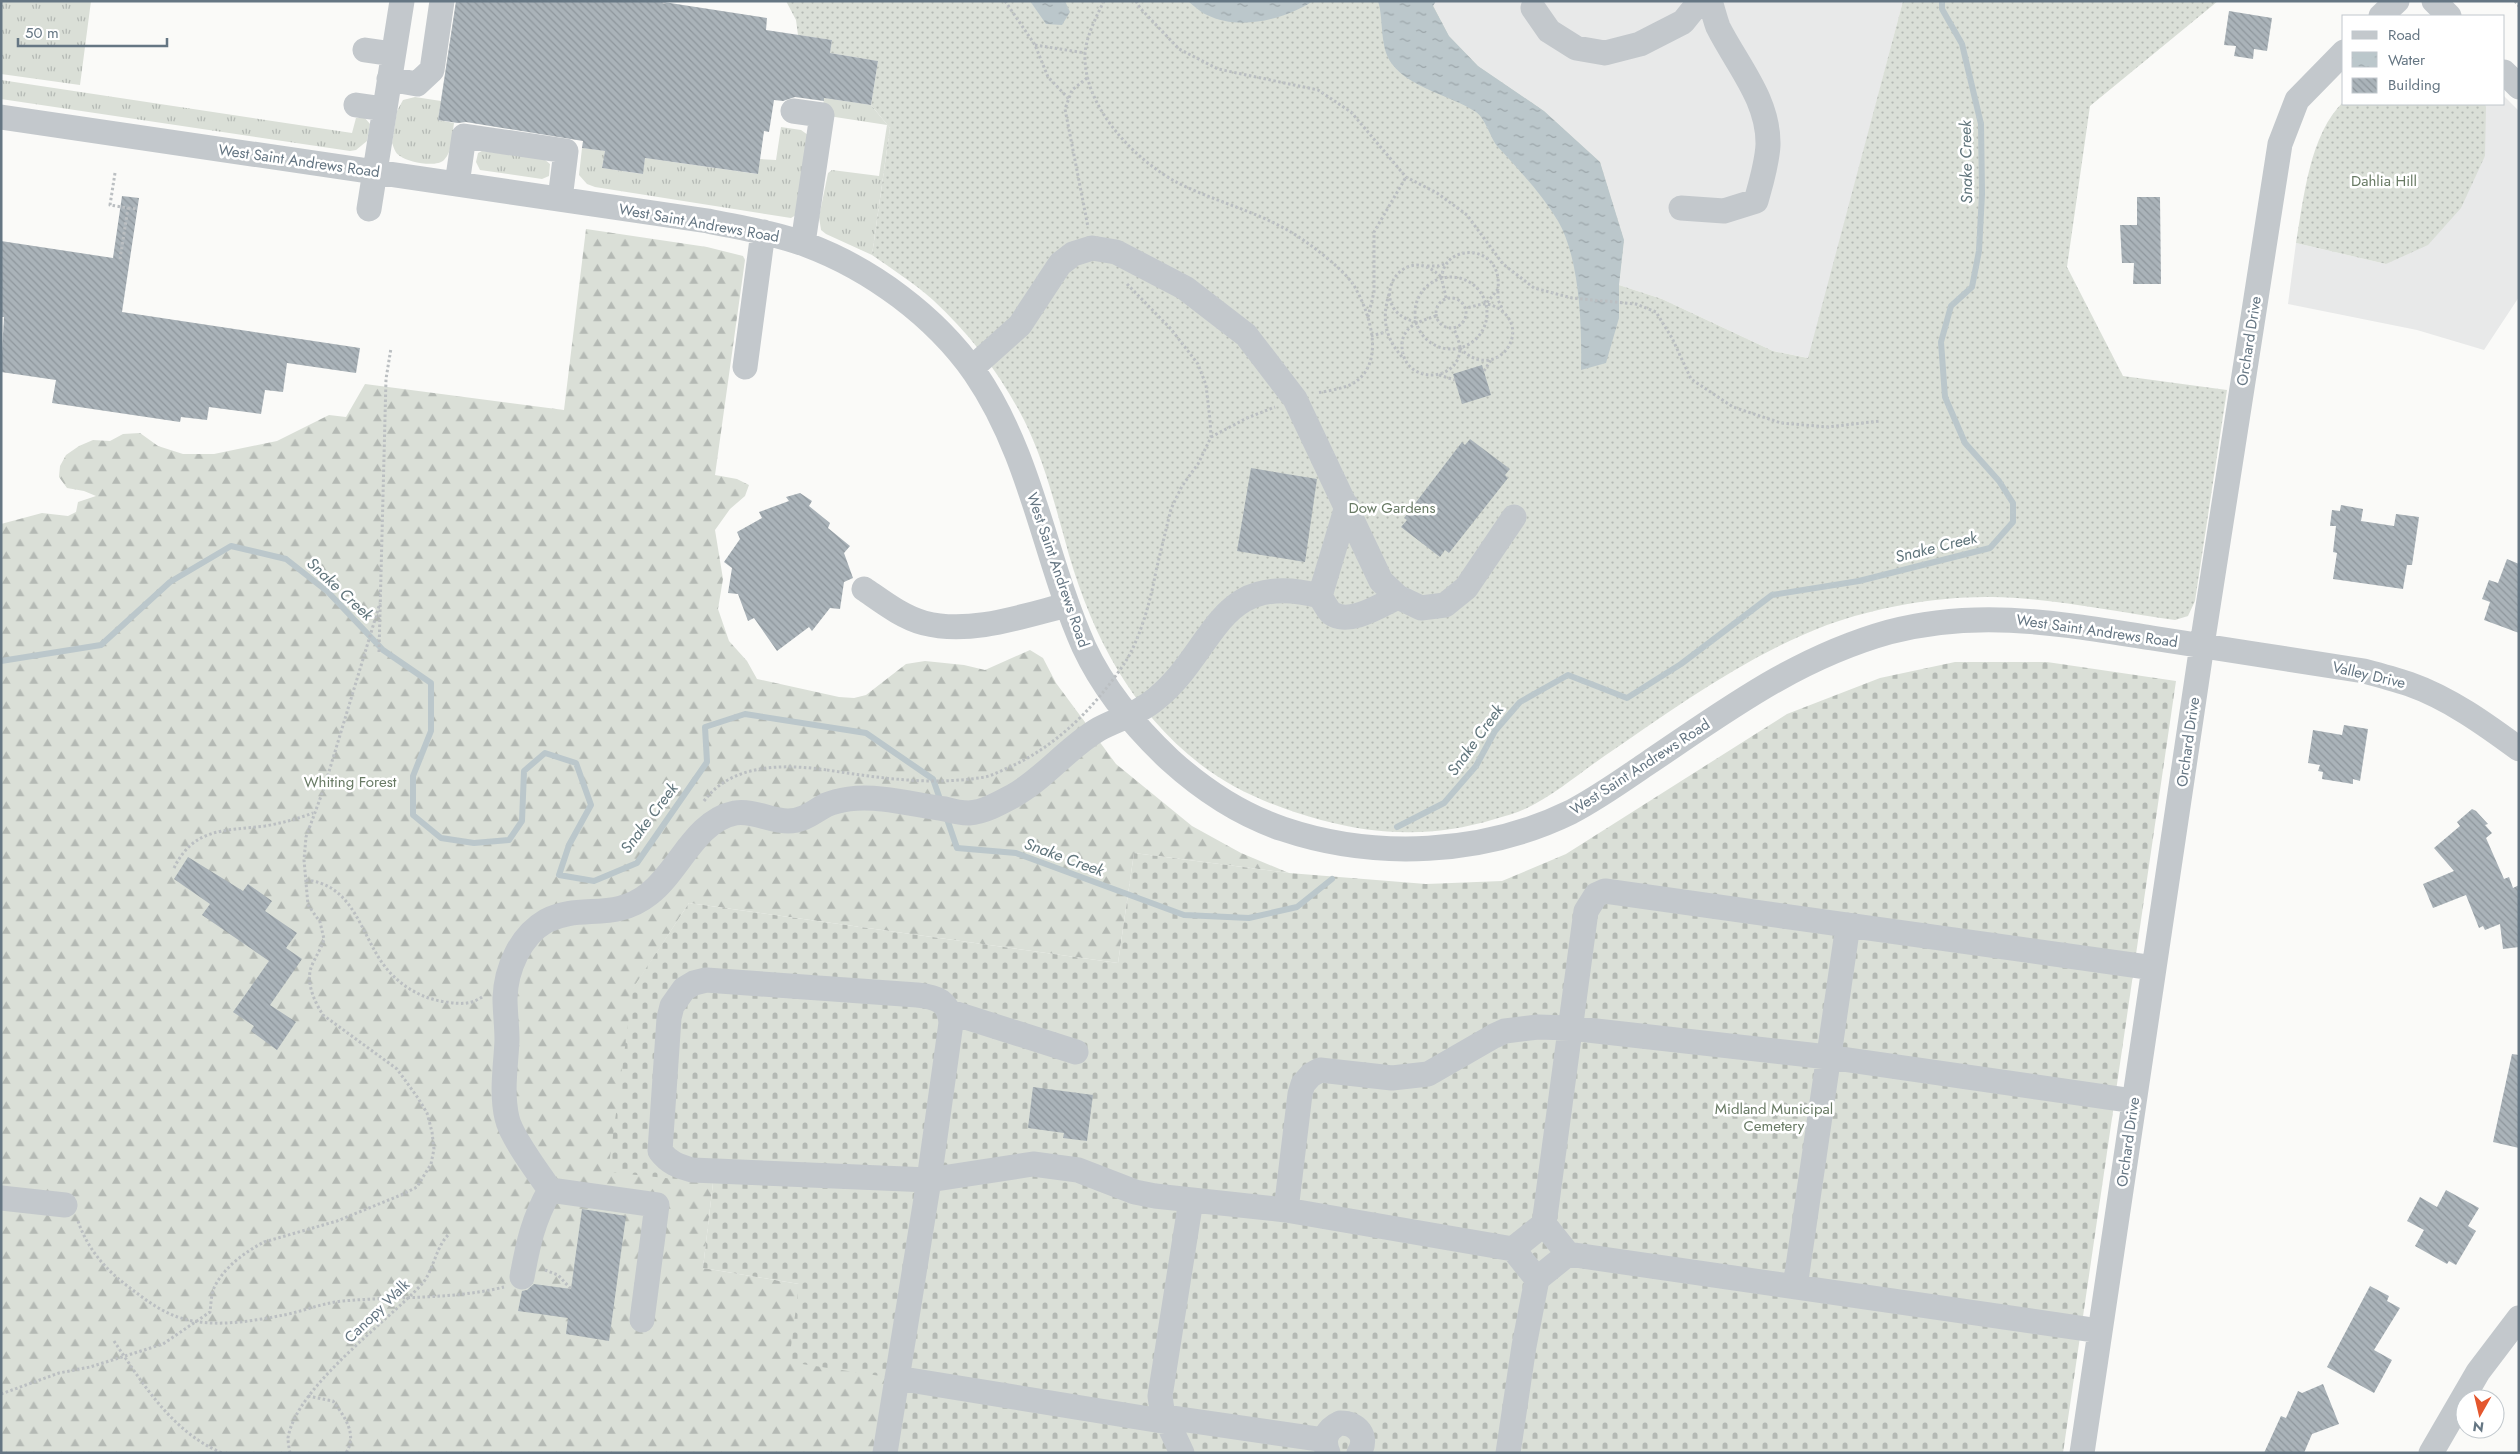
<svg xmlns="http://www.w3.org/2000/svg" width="2520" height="1454" font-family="Jost,sans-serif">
<defs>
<pattern id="grass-tufts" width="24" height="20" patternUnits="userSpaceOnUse" patternTransform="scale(1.25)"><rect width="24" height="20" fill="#dadfd7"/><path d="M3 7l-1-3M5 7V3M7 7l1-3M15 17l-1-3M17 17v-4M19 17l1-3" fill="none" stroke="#b4b9b4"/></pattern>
<pattern id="forest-firs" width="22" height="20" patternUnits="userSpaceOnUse" patternTransform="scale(1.25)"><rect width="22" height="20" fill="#dadfd7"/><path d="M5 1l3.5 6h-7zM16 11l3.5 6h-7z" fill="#b4b9b4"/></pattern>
<pattern id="cemetery-stones" width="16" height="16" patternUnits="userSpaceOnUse" patternTransform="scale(1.25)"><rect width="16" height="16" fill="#dadfd7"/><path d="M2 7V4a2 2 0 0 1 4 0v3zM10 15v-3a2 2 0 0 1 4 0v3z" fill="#b4b9b4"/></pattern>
<pattern id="garden-dots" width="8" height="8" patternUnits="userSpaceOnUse" patternTransform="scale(1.25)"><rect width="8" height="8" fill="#dadfd7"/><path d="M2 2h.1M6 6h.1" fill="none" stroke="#b4b9b4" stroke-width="1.8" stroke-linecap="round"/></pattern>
<pattern id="water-ripples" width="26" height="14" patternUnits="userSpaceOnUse" patternTransform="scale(1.25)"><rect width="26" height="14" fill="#bbc7cb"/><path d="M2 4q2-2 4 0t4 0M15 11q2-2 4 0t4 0" fill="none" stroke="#9ca6aa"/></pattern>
<pattern id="building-back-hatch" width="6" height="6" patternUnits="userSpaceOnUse" patternTransform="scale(1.25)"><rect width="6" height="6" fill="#aab3b9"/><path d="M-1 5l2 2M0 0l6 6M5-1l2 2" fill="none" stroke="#8e969c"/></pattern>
</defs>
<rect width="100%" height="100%" fill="#fafaf8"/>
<!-- built -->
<path fill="#e8e9e9" d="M1431,1H1903L1809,358L1773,351L1662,299L1619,285L1624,240L1600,162L1544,111L1478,66L1449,36Z
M2504,96L2519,111V297L2484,350L2417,330L2288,304L2296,243L2386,264L2485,156V104H2504Z"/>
<!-- grass -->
<path fill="url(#grass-tufts)" d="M1,1H91L80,85L1,74Z
M1,80L352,133L356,118H365L370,124L367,141L356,150L350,151L1,99Z
M415,97L441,101L438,120L454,123C452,134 453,151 444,160C436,168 408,162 400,156C395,153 394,148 392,143L397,111L403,100Z
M824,98L871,105L890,128L872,255L826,234L821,230L819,217L828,173L832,170L879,176L887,125L822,115Z
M781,127L801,130L808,135L796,215L791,218L595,187L587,184L579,175L582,148L605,151L602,168L642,174L645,158L757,174L760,159L776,160Z
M482,151L544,159L550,164L549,176L542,179L480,170L476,162L478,153Z"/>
<!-- forest -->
<path fill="url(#forest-firs)" d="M586,229L707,247L743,256L745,260L715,475L737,479L749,485L745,496L730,509L715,530L723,579L718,609L729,641L747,661L757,679L839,697L854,698L866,695L906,664L925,661L964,665L985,670L1030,650L1043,658L1056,683L1116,764L1192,826L1241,853L1289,873L1134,853L1118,963L689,903L633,989L713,1183L703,1268L799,1284L887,1377L876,1453H1V524L42,513L68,516L76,512L78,502L96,496L84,491L67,488L59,477L60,466L66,455L79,446L93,440L110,441L123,434L140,433L158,446L183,454H214L277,441L329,415L346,417L365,384L564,410Z"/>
<!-- cemetery -->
<path fill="url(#cemetery-stones)" d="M1955,662H2047L2176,681L2063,1453H876L887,1377L789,1362L799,1284L703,1268L713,1183L608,1172L633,988L689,903L1118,963L1134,853L1289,873L1426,884L1502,881L1566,854L1787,714L1880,678Z"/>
<!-- garden -->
<path fill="url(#garden-dots)" d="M786,1H1431L1449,36L1478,66L1544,111L1600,162L1624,240L1619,285L1662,299L1773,351L1808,358L1903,1H2218L2090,106L2067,267L2123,376L2227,390L2195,601L2188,616L2175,620C2115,612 2053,598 1992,597C1940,596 1876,607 1827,625C1745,656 1675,708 1603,757C1580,773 1551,797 1527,808C1517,813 1505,816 1495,819C1436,837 1381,836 1321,820C1278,808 1236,792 1200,764C1132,711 1093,637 1069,555C1056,509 1045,462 1024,420C1001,375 970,334 933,300C914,283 892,269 872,255L890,128L871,105L878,61L830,53L832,40L798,35L796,20Z
M2344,101V104H2485L2486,107L2485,156L2461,208L2428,245L2386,264L2296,243C2304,198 2309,135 2344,101Z"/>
<!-- water -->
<path fill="url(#water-ripples)" d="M1030,1H1065L1070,12L1062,25L1046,24Z
M1188,1H1313C1284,20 1239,31 1207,15C1200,12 1194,6 1188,1Z
M1378,1H1436L1433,6L1449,36L1478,66L1544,111L1600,162L1624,240L1619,285V318L1606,363L1581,370C1582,327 1580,259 1558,221C1542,194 1519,170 1498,147C1490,138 1486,119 1476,112C1450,95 1410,88 1392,64C1379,47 1384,20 1378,1Z"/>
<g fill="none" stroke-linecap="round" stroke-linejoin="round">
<!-- stream -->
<path stroke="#bbc7cb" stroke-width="6" d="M1,661L101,645L170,582L231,546L286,559L328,592L383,650L431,683V731L413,776V815L441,838L474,843L509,840L522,821L524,771L545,753L576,763L591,805L569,845L559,875L594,881L637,863L707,762L705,727L745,714L866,733L933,779L941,802
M946,816L957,848L1016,853L1184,915L1249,918L1297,907L1332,879
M1397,827L1444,803L1476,766L1495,731L1520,702L1568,675L1627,698L1681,664L1772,595L1859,581L1990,548L2013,522V503L1999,481L1965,443L1945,397L1941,342L1951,306L1972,287L1979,251L1982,194L1981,124L1962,44L1942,9V1"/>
</g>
<!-- building -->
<path fill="url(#building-back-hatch)" d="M456,1H657L767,18L766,30L832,40L830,53L878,61L871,105L824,98V101L795,97L783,101L774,100L769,132L764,131L758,174L645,158L643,174L602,168L605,151L582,148L583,141L466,122L458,123L438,120Z
M2229,11L2272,18L2267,51L2254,49L2253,59L2234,56L2236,46L2224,45Z
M122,196L139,198L122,312L360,348L356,373L287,363L283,392L265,390L261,414L209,407L207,420L181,417L180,422L52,403L56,380L1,372L4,317H1V241L113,258Z
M2137,197H2160L2161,284H2133L2134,263H2122L2120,225H2137Z
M1482,365L1491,395L1462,404L1453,374Z
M1470,439L1510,469L1505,475L1508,478L1449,553L1445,550L1440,557L1401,527L1407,520L1404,518L1462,442L1465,445Z
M1251,468L1317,479L1305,562L1237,551Z
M800,493L812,501L809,506L830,523L828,528L850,546L844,553L853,578L844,582L840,609L830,608L812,631L809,627L777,651L754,618L748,621L738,594L728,593L732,568L724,562L740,539L737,532L762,518L759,512L789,501L786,497Z
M2341,505L2363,509L2361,521L2394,526L2396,514L2419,517L2412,565H2407L2403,589L2333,579L2337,553L2333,552L2336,526H2330L2332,510L2340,511Z
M2507,559L2519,564V633L2484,620L2490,602L2482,599L2489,580L2498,583Z
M2344,725L2368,729L2360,781L2353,779V784L2322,779L2323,772L2318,771L2320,765L2308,763L2313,730L2342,735Z
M2472,809L2476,811L2488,824L2485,825L2492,833L2486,838L2504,879L2509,877L2513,888L2519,885V947L2503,949L2500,924L2485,930L2483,926L2479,928L2466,895L2433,908L2423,884L2454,871L2434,848L2460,826L2457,822Z
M188,857L243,891L248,884L272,901L265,911L297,933L286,948L302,959L270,1005L296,1022L277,1050L251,1031L254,1026L233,1012L269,961L202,915L210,904L174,879Z
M2512,1054L2519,1055V1148L2493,1142Z
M1033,1087L1093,1095L1087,1141L1063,1138L1064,1133L1028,1128Z
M2446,1190L2479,1208L2468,1226L2476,1231L2456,1265L2449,1261L2447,1264L2415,1246L2424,1230L2407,1221L2420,1197L2437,1207Z
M582,1209L626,1216L609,1341L566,1334L568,1318L518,1311L522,1291L527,1290L534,1284L571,1289Z
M2370,1286L2389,1296L2387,1301L2400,1308L2374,1350L2392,1360L2374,1393L2327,1367Z
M2323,1384L2339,1424L2312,1434L2304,1453H2264L2281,1416L2286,1418L2298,1391L2302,1393Z"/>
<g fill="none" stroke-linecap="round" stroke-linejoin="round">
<!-- path -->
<path stroke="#bbbfc2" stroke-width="3" stroke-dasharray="2.5 2.5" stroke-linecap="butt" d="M1005,1L1035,45L1048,77L1069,99
M1104,1C1096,17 1086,37 1085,54C1083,107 1135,160 1178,183C1214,201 1255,211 1289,231C1307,241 1342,268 1353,284C1370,312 1388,366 1350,385C1340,389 1327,391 1317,393
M1136,1L1140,8L1179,49L1218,69L1318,90L1351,112L1406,177L1437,193L1467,215L1503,264L1534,288L1572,298L1636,304L1656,312L1672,338L1691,379L1733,407L1781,423L1828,427L1880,421
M2515,1L2519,6
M664,4V1
M1035,45L1085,53
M1087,78L1072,90L1065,109L1088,227
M115,173L110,205L128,208L120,259
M128,208L137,209
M1427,266H1438L1448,263
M1415 313a36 36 0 1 1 72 0a36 36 0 1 1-72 0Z
M1127,284L1171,329L1198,364L1206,385L1210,420L1211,437L1198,464L1182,486L1171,509L1156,571
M1498,291V300L1503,310
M1389,294C1381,320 1386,340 1404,359
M1436 313a15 15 0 1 1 30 0a15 15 0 1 1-30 0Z
M1446,298C1445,292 1443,286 1442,280C1440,243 1503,241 1498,289L1486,304
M1436,316C1421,321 1404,325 1402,343C1400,386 1461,384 1460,347C1459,341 1456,334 1454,329
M1368,317L1374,292V232L1406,177
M1416,322C1361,309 1403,236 1442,278
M1371,336L1386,332
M1460,348C1493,383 1532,335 1502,311C1497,307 1491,304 1485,304C1479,304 1472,307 1466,308
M1484,371L1491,360
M1439,375L1455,380
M1211,437L1247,418L1275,407
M379,652L386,379L391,348
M704,801C732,763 785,764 827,770
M174,868C194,827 225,831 265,826C282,823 297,819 313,813
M306,880C348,884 358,922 376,953C391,980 416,998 446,1002C460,1004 470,1005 482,997
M78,1221C88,1250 106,1270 130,1288C142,1297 155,1307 168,1313C203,1330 247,1322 284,1315C304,1311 322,1303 343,1301C397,1296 451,1300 504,1287
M545,1270L558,1275L571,1289
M114,1341C143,1384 172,1432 222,1453
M1,1394L59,1373L90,1367L163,1344L210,1312C211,1305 211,1295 214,1288C223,1268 245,1252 264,1242L337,1221L401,1195L417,1187L431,1164L434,1149L432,1132L427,1113L418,1098L397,1069L323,1015C314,1001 305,981 312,965C316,956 321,949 324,939L320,922L308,905L304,860L306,837L324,788L380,603
M308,1396L333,1401C344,1416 358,1434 346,1453
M290,1453C289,1448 288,1442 288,1438C296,1387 387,1322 422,1284C434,1270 435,1248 449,1234"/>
<!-- minor -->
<path stroke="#c3c8cc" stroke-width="25" d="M2434,1L2449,16
M1533,8L1549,31L1576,48L1605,53L1640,44L1683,22L1700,1
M2381,16L2397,1
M365,50L393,54
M2504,72L2519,87
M389,79L417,84L432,70L442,1
M356,105L384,109
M793,111L822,115L803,243
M1,117L708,221C741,228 775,233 807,245C871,269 935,316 975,373C1032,456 1044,557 1084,647C1104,690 1136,728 1170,760C1202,789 1241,815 1283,829C1375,860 1483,855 1571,812C1598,798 1623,780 1648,763C1727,710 1796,658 1889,632C1980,608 2061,624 2152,638C2223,649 2293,660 2364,671C2379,675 2394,679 2409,684C2449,698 2485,724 2519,749
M457,184L464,136L566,151L560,199
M1681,208L1724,211L1756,201C1761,183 1767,164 1768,145C1769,100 1737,65 1718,27C1715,19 1713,10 1710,1
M369,209L402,1
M745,367L763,232
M972,368L1020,325L1060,264L1073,254L1092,248L1116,252L1185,288L1246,335L1295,399L1381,581L1398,597L1421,608L1445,605L1466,588L1514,517
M864,589C883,602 902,617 924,623C970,635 1023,616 1067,605
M1320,596L1347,506
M950,1012L1076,1052
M550,1190L657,1205L642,1320
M1,1198L65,1205
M1286,1210L1300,1094L1303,1084L1311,1075L1320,1070L1392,1078L1428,1074L1494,1036L1505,1031L1538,1027L1570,1028L1828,1057L2134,1101
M1544,1224L1586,911L1596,895L1605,891L2154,968
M1568,1254L2100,1331
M522,1277C528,1244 533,1220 550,1190C538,1172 511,1137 507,1118C501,1092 506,1065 507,1040C507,1026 505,1012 505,998C506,969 520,936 546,921C580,903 614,922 649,894C679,871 695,821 735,813C753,810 771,821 788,821C804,821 813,812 826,805C833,802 842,800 849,799C880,795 914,805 945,809C952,811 961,813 969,813C984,812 1000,803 1013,796C1045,778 1068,747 1099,729C1118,719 1140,713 1157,698C1217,648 1217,569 1320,596C1323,601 1327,609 1331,613C1349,626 1381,605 1398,597
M1795,1287L1848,925
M897,1378L1168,1422
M1166,1417L1325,1440
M885,1453L929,1180L951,1023C949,1001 937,997 917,995L706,980L694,983L684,989L672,1006L669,1018L660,1151C669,1163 678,1166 692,1170L929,1180L1033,1164L1078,1170L1135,1192L1155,1196L1286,1210L1513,1249
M1182,1453L1162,1410L1160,1396L1191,1200
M1328,1453C1322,1439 1327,1429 1340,1423C1357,1423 1369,1436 1359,1453
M1508,1453L1524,1346L1537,1279L1568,1254L1544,1224L1513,1249L1537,1279
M2082,1453L2202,645L2280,144L2297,100L2344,52
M2431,1453L2478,1372L2519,1318"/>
<!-- path-bridge -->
<path stroke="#bbbfc2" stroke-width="3" stroke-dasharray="2.5 2.5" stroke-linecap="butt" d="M827,770C880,778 931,786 985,777C994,775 1002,770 1010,767C1058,745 1095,707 1124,664C1140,640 1151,599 1156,571"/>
</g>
<g text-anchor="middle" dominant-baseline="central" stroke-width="5" stroke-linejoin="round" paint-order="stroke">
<!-- street labels -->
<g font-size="15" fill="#657683" stroke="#fff">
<text transform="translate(299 161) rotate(8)">West Saint Andrews Road</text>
<text transform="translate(699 223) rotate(10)">West Saint Andrews Road</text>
<text transform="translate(2249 341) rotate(-81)">Orchard Drive</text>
<text transform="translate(1058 570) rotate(71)">West Saint Andrews Road</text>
<text transform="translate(2097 631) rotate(8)">West Saint Andrews Road</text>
<text transform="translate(2369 675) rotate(13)">Valley Drive</text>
<text transform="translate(2188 742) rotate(-82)">Orchard Drive</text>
<text transform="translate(1640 767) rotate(-33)">West Saint Andrews Road</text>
<text transform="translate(2128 1142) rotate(-82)">Orchard Drive</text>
<text transform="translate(377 1311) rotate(-44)">Canopy Walk</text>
</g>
<!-- park labels -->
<g font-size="15" fill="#687a64" stroke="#fff">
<text x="2384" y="181">Dahlia Hill</text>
<text x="1392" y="508">Dow Gardens</text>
<text x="350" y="782">Whiting Forest</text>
<text x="1774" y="1109">Midland Municipal<tspan x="1774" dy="17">Cemetery</tspan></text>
</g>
<!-- water labels -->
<g font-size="16" font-style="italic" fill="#60757c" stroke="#fff">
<text transform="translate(1966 162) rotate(-91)">Snake Creek</text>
<text transform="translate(1936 547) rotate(-14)">Snake Creek</text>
<text transform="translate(340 589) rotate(43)">Snake Creek</text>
<text transform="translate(1475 740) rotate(-54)">Snake Creek</text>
<text transform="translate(649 818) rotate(-53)">Snake Creek</text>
<text transform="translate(1064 857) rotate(20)">Snake Creek</text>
</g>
</g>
<!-- border -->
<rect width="2520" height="1454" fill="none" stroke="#657683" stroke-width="5"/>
<!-- legend -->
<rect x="2342" y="15" width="162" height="90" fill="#ffffff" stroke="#c1c8cd"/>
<rect x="2352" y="31" width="25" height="8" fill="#c3c8cc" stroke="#c1c8cd"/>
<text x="2388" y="40" font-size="15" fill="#657683">Road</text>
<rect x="2352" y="52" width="25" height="15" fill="url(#water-ripples)" stroke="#c1c8cd"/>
<text x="2388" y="65" font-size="15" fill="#657683">Water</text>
<rect x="2352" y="78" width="25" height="15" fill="url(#building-back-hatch)" stroke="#c1c8cd"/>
<text x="2388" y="90" font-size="15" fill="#657683">Building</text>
<!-- north arrow -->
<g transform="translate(2480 1414) rotate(188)"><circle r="24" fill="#ffffff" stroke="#c1c8cd"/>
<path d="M0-4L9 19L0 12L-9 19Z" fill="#e4572e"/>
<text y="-8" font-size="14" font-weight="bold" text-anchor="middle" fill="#657683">N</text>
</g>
<!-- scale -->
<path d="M18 38v8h149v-8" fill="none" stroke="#657683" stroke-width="2.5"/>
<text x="25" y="38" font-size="15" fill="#657683" stroke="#ffffff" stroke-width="4" paint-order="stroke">50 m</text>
</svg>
